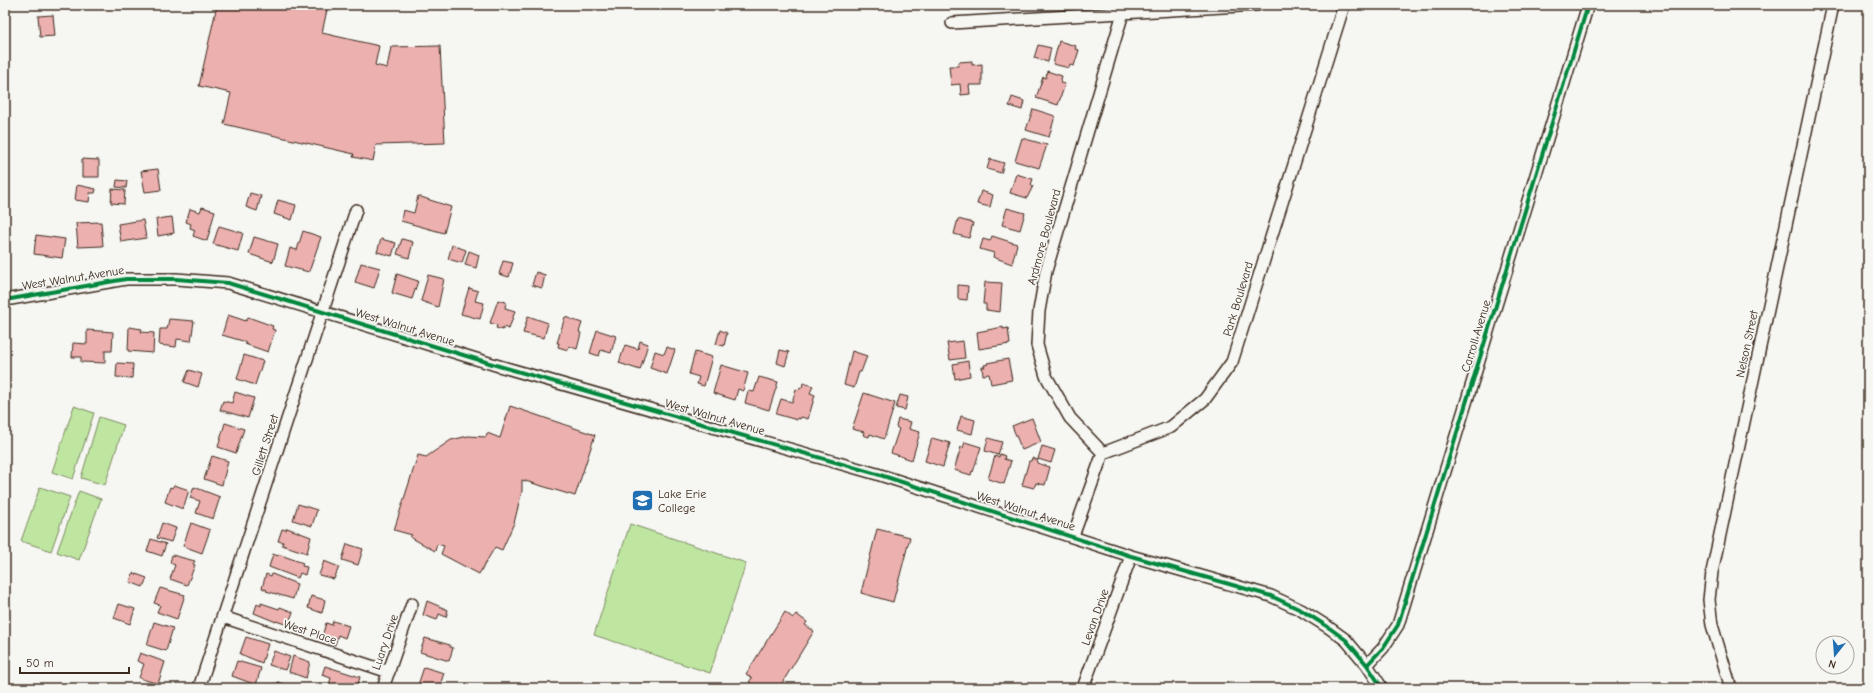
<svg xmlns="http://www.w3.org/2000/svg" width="1873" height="693" font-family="'Comic Neue',sans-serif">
<rect width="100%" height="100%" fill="#f6f6f2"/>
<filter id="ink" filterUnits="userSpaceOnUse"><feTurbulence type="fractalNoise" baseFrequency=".025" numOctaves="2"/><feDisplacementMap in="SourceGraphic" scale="8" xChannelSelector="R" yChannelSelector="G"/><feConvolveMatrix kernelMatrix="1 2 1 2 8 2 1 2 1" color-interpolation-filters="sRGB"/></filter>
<g filter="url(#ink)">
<!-- green -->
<path fill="#bee6a1" stroke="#7c8860" d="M74,406L94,413L73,479L52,472Z
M99,417L124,425L105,485L81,478Z
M40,487L70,497L51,551L21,541Z
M79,491L101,499L79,560L57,552Z
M630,524L746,563L710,673L594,635Z"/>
<!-- building -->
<path fill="#ecb0af" stroke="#3b2a1e" d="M217,5H328L322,33L379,46L375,65L387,68L391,47L440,46L445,143L376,145L373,161L353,157L354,154L224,124L231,93L199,86Z
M53,15L55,36L40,37L38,16Z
M1059,41L1076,46L1075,49L1079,50L1074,66L1070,65L1069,68L1053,64Z
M1038,45L1051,48L1048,62L1034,58Z
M972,61V65L982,64V85H969L970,94L961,95L960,84L951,85L949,66H958L959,62Z
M1047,71L1062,76L1060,83L1065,84L1058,105L1036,98L1043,77L1046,78Z
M1012,97L1024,101L1022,110L1009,106Z
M1033,109L1055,116L1049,137L1026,130Z
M1022,138L1047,145L1039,168L1015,161Z
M82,159L99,160V177H82Z
M990,159L1004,163L1001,173L987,169Z
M158,169L161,190L145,192L141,171Z
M1016,174L1033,179L1031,185L1033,186L1027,198L1010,193Z
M117,180L127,181L126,188L116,187Z
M77,185L96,189L95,193H90L89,202L75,200Z
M112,189L125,190L124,204L111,203Z
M981,191L993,195L990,207L977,204Z
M250,193L261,196L257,211L246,207Z
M418,196L451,207L444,233L401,221L403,210L414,213Z
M278,200L296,205L292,220L274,214Z
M202,207L215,211L207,241L193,236L195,230L190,228L191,224L186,222L190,209L200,212Z
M1007,208L1025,213L1020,230L1002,225Z
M172,217L174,233L158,236L156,219Z
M958,219L973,223L969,238L954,234Z
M143,220L146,238L121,242L118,224Z
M101,222L103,246L78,247L76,223Z
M219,226L243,233L238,251L213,244Z
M303,231L321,237L309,272L285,266L290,248L297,250Z
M36,235L65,239L62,258L34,254Z
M992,236L1017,244L1012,264L993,257L994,253L980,249L983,239L990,241Z
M254,237L278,244L273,262L249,254Z
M381,239L396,243L392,256L377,252Z
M402,239L413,242L409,258L397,254Z
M452,245L466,250L462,263L448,259Z
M469,251L479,255L476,268L465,265Z
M503,261L513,263L509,277L499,274Z
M361,263L380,268L374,288L355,282Z
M536,272L545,275L542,288L532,285Z
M397,274L418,281L412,299L392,293Z
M428,275L444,279L438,307L421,301Z
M985,282L1002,283L1000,312L986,310V304H983Z
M958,285L968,286L967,300L958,299Z
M469,288L478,291L475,301L484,303L480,319L461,314Z
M498,300L506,302L505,308L515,311L509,329L503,327V330L496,328L497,325L490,323Z
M228,315L246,321L248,317L273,326L272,329L275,330L268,352L245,344L246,342L222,335Z
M528,316L548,323L544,338L523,333Z
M565,317L582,323L579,332L581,333L577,349L569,346L568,350L558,347L559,343H557Z
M169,319L194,321L191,341L177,339L176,347L159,345L160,329H167Z
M129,327L142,329L141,332L154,333L153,353L128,351Z
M1003,327V329L1008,328L1010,344L979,349L977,332Z
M87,330L113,332L112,351H105V363L81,362V357H72L73,343L87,344Z
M597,330L616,336L611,353L601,350L599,356L590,353Z
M720,330L727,333L724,346L716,344Z
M640,341L648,344L640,370L619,363L625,345L638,349Z
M963,341L965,358L950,360L947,343Z
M667,347L675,350L667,374L650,368L655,351L664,354Z
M780,350L789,352L785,366L777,363Z
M852,351L867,356L861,372H859L854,388L844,385Z
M695,352L712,357L704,386L697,384L699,377L689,374Z
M244,355L263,361L255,385L237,379Z
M1008,359L1012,380L991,384L989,374L983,375L982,367H985L984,365L988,364L987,363Z
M968,361L970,376L955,379L953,364Z
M117,363L133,364L132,378L116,377Z
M721,365L748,373L743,391L738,389L735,400L713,393Z
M189,370L202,374L198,387L184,382Z
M759,377L778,382L769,410L745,403L748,391L754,392Z
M803,383L813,386L810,393L815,395L808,419L801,417L800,419L797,418V420L776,414L781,399L792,402L796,389L799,390L800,387L802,388Z
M235,392L254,398L248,418L220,410L223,401L232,403Z
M864,393L895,403L884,439L870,434L869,437L863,435L864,432L852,429Z
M900,395L908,397L905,410L896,408Z
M510,406L595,435L575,496L522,480V491L514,523L502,550L495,547L479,574L441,554L444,546L437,544L435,551L410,537L412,535L394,530L418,455L426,457L451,440L468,436L486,437L487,433L500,438Z
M961,416L975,420L972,434L957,430Z
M1032,418L1041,442L1022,450L1012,426Z
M898,419L911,422L909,429L920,432L912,460L891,453L899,429L896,427Z
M225,423L244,429L236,453L218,447Z
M932,438L950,443L943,467L925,461Z
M988,438L1002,442L998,455L985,451Z
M965,442L981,447L973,472L972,471L971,475L954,470L961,447L963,448Z
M1042,446L1055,450L1051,463L1038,459Z
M1000,454L1005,456L1004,459L1011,461L1004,484L988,479L995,456L999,457Z
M212,456L228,461L222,485L204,479Z
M1032,458L1038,460L1037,463L1050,467L1045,485L1036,483L1034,488L1022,485L1029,461H1031Z
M174,485L189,490L183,509L165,502L170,487L172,488Z
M194,487L220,497L213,519L196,513L200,501L190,498Z
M298,504L317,510L312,526L293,520Z
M162,523L176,528L171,542L157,538Z
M191,523L210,530L202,553L183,546Z
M287,528L311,537L307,553L282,545L283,542L278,541L282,529L286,530Z
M877,529L910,537L893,602L861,593Z
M151,539L166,544L162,556L147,551Z
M347,544L363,549L358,565L342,560Z
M273,554L278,556V554L303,563L302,566L307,567L305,575L300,573L298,578L269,567Z
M172,555L195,561L193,564L195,565L187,585L170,579L175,565L170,563Z
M324,561L339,567L334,579L319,575Z
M133,573L147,578L143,587L130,582Z
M266,574L271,576L272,574L297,584L293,599L266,591L267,590L262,588Z
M160,588L185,595L177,619L157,612L160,605L154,603Z
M311,596L325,600L322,613L308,608Z
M427,601L448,610L446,617L439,614L437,620L423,615Z
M261,603L279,609L280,607L293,612L288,625L276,621V622L254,613L257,604L261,606Z
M119,604L135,609L130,624L114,618Z
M785,612L793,618L796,614L807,622L805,625L814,631L779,688H758L749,682L752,678L746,674Z
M333,621L349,626L345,638L338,635L335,645L321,640L326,623L332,625Z
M154,622L173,628L166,651L147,645Z
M246,637L268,644L262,663L240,654Z
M425,638L450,645V647L453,648L449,661L420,652Z
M274,651L290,657L285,670L269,665Z
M140,653L165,662L158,684L139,678L144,664L137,661Z
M293,656L310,662L306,678L289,672Z
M237,661L261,668L256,685L232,676Z
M325,666L360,677L357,688H338L329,685L331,678L322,675Z
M424,667L444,673L439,688L430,686L429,688H417Z
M278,682L290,686L289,688H275Z"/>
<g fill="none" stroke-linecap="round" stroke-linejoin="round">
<defs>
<path id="minor" d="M952,23L1257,5
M5,300L126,279H176L228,283L499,366L877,474L1131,556L1271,596L1301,610L1328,627L1346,640L1367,665L1382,688
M1103,453L1070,418L1046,376L1037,345L1039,311L1046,271L1123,13
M1073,536L1103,453L1171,427L1205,399L1232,362L1344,5
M223,617L389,672
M1367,665L1383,648L1398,625L1588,5
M199,688L356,210
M383,688L412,604
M1083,688L1131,556
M1731,688L1712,625L1709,600L1712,572L1833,5"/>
</defs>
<!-- minor casing -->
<use href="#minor" stroke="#3b2a1e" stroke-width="14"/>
<!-- minor -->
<use href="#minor" stroke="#f6f6f2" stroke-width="11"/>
<defs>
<path id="cycleway" d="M5,300L126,279H176L228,283L499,366L877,474L1131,556L1271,596L1301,610L1328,627L1346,640L1367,665L1382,688
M1367,665L1383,648L1398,625L1588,5"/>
</defs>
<!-- cycleway casing -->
<use href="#cycleway" stroke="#f6f6f2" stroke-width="6"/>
<!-- cycleway -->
<use href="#cycleway" stroke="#00873e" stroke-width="4"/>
</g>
</g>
<!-- icons -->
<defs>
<symbol id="university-square" viewBox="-11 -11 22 22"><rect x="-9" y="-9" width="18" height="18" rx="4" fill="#1f6fb2" stroke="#f6f6f2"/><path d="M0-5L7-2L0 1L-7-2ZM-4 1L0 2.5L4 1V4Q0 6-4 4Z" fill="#fff"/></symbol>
</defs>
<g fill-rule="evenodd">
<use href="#university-square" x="630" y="488" width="25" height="25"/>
</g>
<g text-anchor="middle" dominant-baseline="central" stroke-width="3.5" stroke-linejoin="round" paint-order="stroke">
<!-- street labels -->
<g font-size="12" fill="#3b2a1e" stroke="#f6f6f2">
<text transform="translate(1044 237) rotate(-75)">Ardmore Boulevard</text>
<text transform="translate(73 278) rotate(-9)">West Walnut Avenue</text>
<text transform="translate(1238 299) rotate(-73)">Park Boulevard</text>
<text transform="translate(405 327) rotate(17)">West Walnut Avenue</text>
<text transform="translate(1476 336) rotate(-73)">Carroll Avenue</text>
<text transform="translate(1747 344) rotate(-78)">Nelson Street</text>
<text transform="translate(715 417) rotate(16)">West Walnut Avenue</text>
<text transform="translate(265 445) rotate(-72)">Gillett Street</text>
<text transform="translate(1026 511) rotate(18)">West Walnut Avenue</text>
<text transform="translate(1095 617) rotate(-70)">Levan Drive</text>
<text transform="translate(310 632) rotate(18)">West Place</text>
<text transform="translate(385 642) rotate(-71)">Luary Drive</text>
</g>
<!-- poi labels -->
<g font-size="12" fill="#3b2a1e" stroke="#f6f6f2" text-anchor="start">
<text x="658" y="494">Lake Erie<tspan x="658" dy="14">College</tspan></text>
</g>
</g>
<!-- margin -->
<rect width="1873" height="693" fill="none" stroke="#f6f6f2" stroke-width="20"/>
<rect x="10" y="10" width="1853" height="673" fill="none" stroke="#3b2a1e" stroke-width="1.5" filter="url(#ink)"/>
<!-- north arrow -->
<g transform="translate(1835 655) rotate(197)"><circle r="19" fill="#f6f6f2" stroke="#aba49d"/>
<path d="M0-3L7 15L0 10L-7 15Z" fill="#1f6fb2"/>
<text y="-6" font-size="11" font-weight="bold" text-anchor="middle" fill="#3b2a1e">N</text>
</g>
<!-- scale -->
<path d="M20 667v6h109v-6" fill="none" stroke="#3b2a1e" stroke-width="2"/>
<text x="26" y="667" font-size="12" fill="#3b2a1e" stroke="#f6f6f2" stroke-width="3" paint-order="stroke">50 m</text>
</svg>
